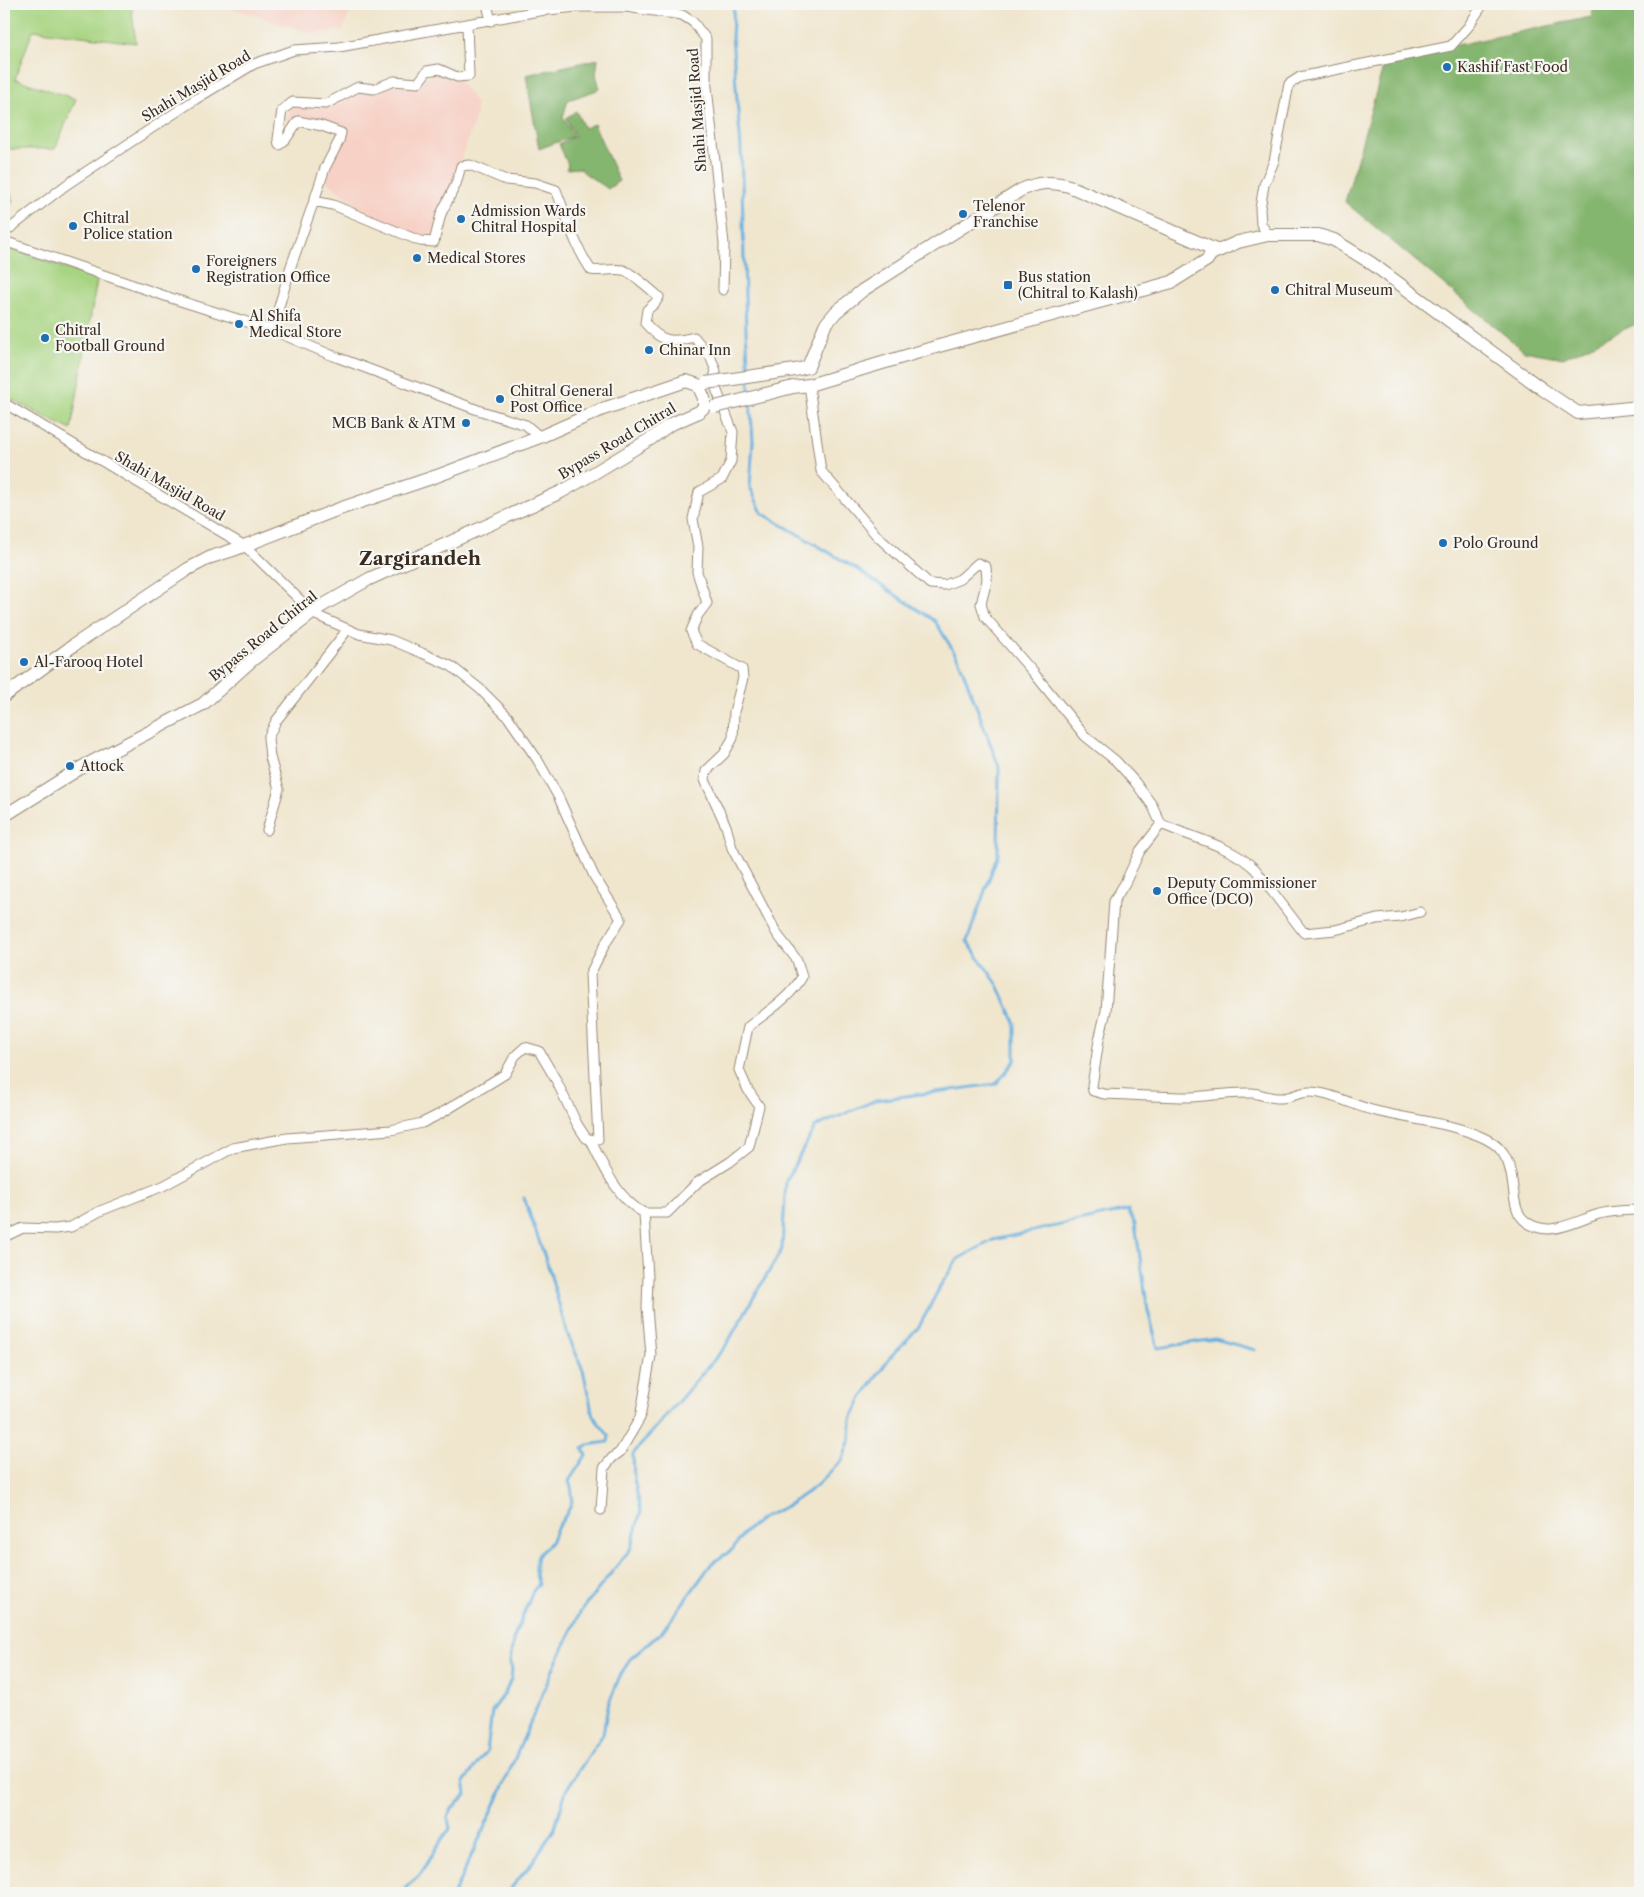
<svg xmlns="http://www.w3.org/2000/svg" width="1644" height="1897" font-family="'Libre Caslon Text',serif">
<rect width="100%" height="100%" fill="#f6f6f2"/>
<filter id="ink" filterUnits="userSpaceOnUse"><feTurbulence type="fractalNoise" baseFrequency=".02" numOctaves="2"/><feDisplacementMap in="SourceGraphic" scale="10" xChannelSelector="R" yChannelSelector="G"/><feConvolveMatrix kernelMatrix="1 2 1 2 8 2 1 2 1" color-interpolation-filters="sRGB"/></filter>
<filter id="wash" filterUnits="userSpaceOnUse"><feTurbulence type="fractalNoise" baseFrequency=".0096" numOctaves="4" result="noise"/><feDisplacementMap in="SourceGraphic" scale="20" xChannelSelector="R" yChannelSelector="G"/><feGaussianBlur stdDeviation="1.12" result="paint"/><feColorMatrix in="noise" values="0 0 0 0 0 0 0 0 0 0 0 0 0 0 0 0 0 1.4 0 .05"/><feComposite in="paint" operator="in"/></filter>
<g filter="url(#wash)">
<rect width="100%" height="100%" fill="#f0e6ce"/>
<!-- built -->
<path fill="#f7d1c6" d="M219,4H352L343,30L314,34Z
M434,70L458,79L476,104V117L431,241L375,220L326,181L343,132L297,118L289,134L282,133L291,106L313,109L342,103L361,88L380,93L389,84L417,87Z"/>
<!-- green -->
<path fill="#a7d481" stroke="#717f50" d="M4,4H131L136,43L33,30L15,79L76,99L55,149H4Z
M4,171L13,201L4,210Z
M5,246L97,280L71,430L4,396Z"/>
<!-- forest -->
<path fill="#85b66f" stroke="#607046" d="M1595,4H1640V322L1563,358L1524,351L1345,202L1385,60L1591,17Z
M598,59L596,74L600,89L568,100L563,117L573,136L539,149L526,75Z
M576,111L584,128L594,124L619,181L608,189C601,183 584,175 580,168L566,169L568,165L559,144L575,136L566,118Z"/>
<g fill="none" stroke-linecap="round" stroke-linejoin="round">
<!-- stream -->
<path stroke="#67b0df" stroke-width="3" d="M734,4L732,37L741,149L746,332L749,374
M749,380L750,394
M402,1893C406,1884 416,1881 421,1873C431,1858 438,1842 450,1829L448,1817L452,1809L466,1794L464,1782L487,1751L492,1711L505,1693L511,1679L512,1669L510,1662L513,1640L533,1591L539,1584C535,1576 534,1560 540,1553C543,1549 548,1547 551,1542C554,1538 554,1532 557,1528C569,1510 577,1503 569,1481L586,1455L583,1449L588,1445L608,1442L609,1436L593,1416L583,1370L567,1333L549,1269L524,1198
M454,1893L498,1798L553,1669L581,1611L631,1548L641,1511L634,1479L633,1454L725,1347L782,1249L786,1181L815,1127L876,1100L996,1084L1015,1061V1023L998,985L967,941L998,854L999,767L959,660L935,621L852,566L762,513L750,487L753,441L750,400
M507,1893L532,1863L555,1828L566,1790L603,1734L608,1706L619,1678L630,1659L661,1633L712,1563L732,1550L743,1534L759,1520L790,1504L816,1486L843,1459L850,1439L851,1419L863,1396L891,1356L919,1327L942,1283L958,1259L993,1240L1128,1210L1135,1224L1148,1311L1158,1348L1215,1339L1255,1350"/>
</g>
</g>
<g filter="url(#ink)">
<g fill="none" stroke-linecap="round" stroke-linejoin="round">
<defs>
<path id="street" d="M487,4L491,21
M467,25L469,76L457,77L439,69L427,71L418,83L394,81L374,89L358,87L326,104L293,102L282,110L278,139L279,145L286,139L298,121L322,126L341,133L339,141L325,168L314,201L333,205L420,241L434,242L441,214L456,184L461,166L470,165L506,180L535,183L556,190C567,217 574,245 591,270C602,272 612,268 623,270C633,273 651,290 659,297L655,303L647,310L645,323C661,342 671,343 694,337L710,356L716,371L713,381L733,432L731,461L722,479L699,492L693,519L698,547L697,572L707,603L698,615L691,631L697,644L742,669L743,678L734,712L733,738L724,754L706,771L705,780L726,826L732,848L777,934L797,960L802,977C790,998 767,1012 748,1027L739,1070L748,1090L759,1106L749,1147L730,1162L698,1182L667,1213H644
M4,233L66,185L196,99L254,64L294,50L339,47L539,11L576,7H626L682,15L693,22L706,39V78L724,244L723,290
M1268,235L1261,224L1260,209L1264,185L1274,161L1289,84L1300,77L1451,46L1468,27L1483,4
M4,241L171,298L272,330L331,355L478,410L526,425L540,437
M272,330L291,266L314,201
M809,385L821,471L878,537L930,584L945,585L960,579L978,563L986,567L987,580L981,604L985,617L1033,672L1085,736L1116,761L1135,782L1152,805L1161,824L1140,851L1125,883L1114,901L1106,1011L1099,1040L1092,1086L1093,1091L1104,1094C1133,1095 1162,1097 1191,1097C1211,1096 1232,1092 1252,1093C1261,1094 1272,1099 1281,1098C1291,1098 1301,1091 1311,1092C1332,1093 1352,1105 1372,1110C1409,1120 1451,1122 1486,1139C1524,1157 1505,1204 1524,1220C1547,1240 1575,1221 1599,1214C1612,1211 1626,1210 1640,1210
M4,403L245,546L301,601L311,613L359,634L391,640L422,653L451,666L480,689L508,717L537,759L558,796L594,876L621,919L605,944L590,974L598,1139L592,1140L586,1138L577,1124L556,1080L539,1051L525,1047L515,1056L505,1074L440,1114L422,1123L391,1130L287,1138L233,1148L163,1186L100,1211L71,1227L55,1229L23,1228L4,1237
M1161,824C1192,838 1230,845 1255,869L1304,933L1335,930L1377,919L1401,917L1420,912
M267,830L279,789L270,757L268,738L276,721L348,629
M590,1139C603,1165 617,1199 644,1213L648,1277L647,1307L651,1355L640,1418L620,1452L612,1458L604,1468L601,1510"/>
<path id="secondary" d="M795,370L808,367L825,325L836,312L863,290L1021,190C1038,182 1051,181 1069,186L1218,251L1238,242L1268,235H1318L1334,240L1371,263L1542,389L1578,413L1640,407
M793,387L809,385L939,346L1172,282L1207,260L1211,254L1218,251
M4,696L74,645L188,569L211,557L236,549L339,509L437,476L540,437L603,409L686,381L698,385L704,398V407
M4,816L82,767L203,704L251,661L320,607L369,579L561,492L589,476L652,438L669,425L699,412L704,407"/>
</defs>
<!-- street casing -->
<use href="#street" stroke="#968876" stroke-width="11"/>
<!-- secondary casing -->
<use href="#secondary" stroke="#968876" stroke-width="14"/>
<!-- street -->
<use href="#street" stroke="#fff" stroke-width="9"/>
<!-- secondary -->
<use href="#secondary" stroke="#fff" stroke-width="12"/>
<defs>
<path id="secondary-bridge" d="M706,383L795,370
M715,407L793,387"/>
</defs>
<!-- secondary-bridge casing -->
<use href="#secondary-bridge" stroke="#968876" stroke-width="14" stroke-linecap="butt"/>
<!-- secondary-bridge -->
<use href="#secondary-bridge" stroke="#fff" stroke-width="12"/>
</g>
</g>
<!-- markers -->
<g fill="#1f6fb2" stroke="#f6f6f2" stroke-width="2">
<circle cx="1447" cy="67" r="5"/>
<circle cx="963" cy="214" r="5"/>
<circle cx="461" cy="219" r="5"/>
<circle cx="73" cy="226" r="5"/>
<circle cx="417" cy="258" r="5"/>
<circle cx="196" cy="269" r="5"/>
<rect x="1003" y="280" width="10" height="10" rx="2.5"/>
<circle cx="1275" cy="290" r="5"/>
<circle cx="239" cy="324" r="5"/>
<circle cx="45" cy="338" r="5"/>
<circle cx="649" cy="350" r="5"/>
<circle cx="500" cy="399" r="5"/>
<circle cx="466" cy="423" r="5"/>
<circle cx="1443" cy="543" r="5"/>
<circle cx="24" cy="662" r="5"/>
<circle cx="70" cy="766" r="5"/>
<circle cx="1157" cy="891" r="5"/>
</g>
<g text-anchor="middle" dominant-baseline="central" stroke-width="4.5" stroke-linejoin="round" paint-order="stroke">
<!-- poi labels -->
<g font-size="14" fill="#3b2a1e" stroke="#f6f6f2" text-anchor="start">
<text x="1457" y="67">Kashif Fast Food</text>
<text x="973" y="206">Telenor<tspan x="973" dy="16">Franchise</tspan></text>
<text x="471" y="211">Admission Wards<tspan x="471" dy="16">Chitral Hospital</tspan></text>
<text x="83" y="218">Chitral<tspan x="83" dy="16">Police station</tspan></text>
<text x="427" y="258">Medical Stores</text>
<text x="206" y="261">Foreigners<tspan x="206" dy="16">Registration Office</tspan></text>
<text x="1018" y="277">Bus station<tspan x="1018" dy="16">(Chitral to Kalash)</tspan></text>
<text x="1285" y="290">Chitral Museum</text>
<text x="249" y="316">Al Shifa<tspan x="249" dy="16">Medical Store</tspan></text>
<text x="55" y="330">Chitral<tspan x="55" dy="16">Football Ground</tspan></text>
<text x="659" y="350">Chinar Inn</text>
<text x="510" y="391">Chitral General<tspan x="510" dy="16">Post Office</tspan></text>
<text x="456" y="423" text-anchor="end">MCB Bank &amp; ATM</text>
<text x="1453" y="543">Polo Ground</text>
<text x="34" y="662">Al-Farooq Hotel</text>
<text x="80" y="766">Attock</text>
<text x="1167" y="883">Deputy Commissioner<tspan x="1167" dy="16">Office (DCO)</tspan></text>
</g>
<!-- street labels -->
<g font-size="14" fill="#3b2a1e" stroke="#f6f6f2">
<text transform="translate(196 86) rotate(-31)">Shahi Masjid Road</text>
<text transform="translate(697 110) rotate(-94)">Shahi Masjid Road</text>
<text transform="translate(617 441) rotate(-31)">Bypass Road Chitral</text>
<text transform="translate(170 486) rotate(30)">Shahi Masjid Road</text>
<text transform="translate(263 636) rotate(-39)">Bypass Road Chitral</text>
</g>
<!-- district labels -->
<g font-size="19" font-weight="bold" fill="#3b2a1e" stroke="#f6f6f2">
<text x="420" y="558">Zargirandeh</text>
</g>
</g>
<!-- margin -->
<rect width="1644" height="1897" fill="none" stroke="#f6f6f2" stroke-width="20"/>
</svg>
